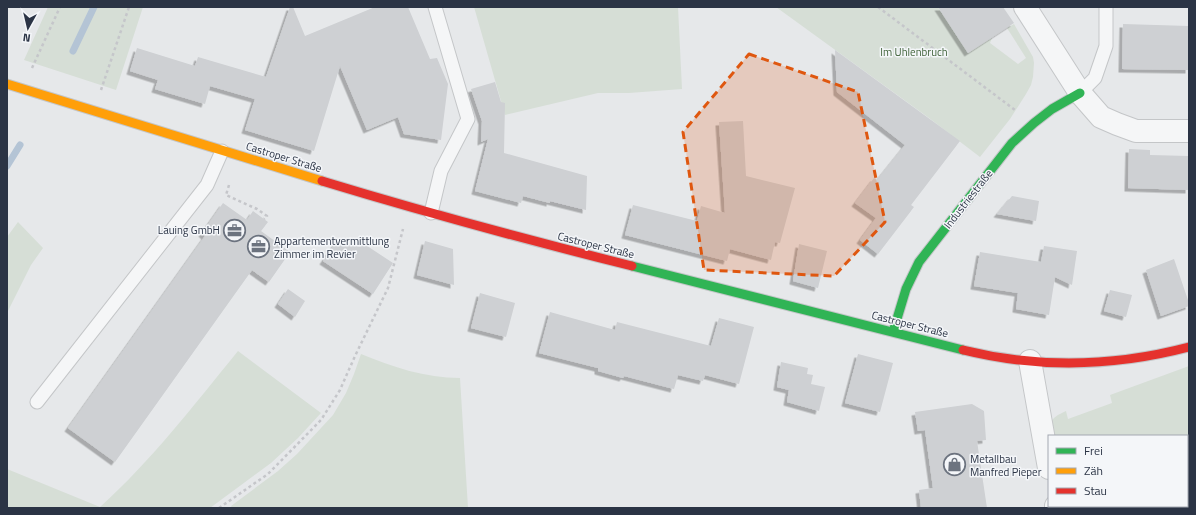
<svg xmlns="http://www.w3.org/2000/svg" width="1196" height="515" font-family="'Titillium Web',sans-serif">
<defs>
<filter id="shadow"><feDropShadow dx="-3.5" dy="3.5" stdDeviation="0" flood-color="#0004"/></filter>
</defs>
<rect width="100%" height="100%" fill="#e6e8ea"/>
<!-- green -->
<path fill="#d6ded6" d="M48,7H143L116,90L24,60Z
M474,7H678L682,89L629,93H598L505,115Z
M776,7H938L968,53L992,38L990,43L1018,64L1026,58L1007,28L1014,24L1033,57L1034,63L1033,77L1031,85L1026,94L1010,119L980,157L929,118Z
M18,222L43,248L31,265L7,313V237Z
M238,351L321,413L298,438L271,463L210,508H7V469L100,507C151,461 194,405 238,351Z
M361,354C393,367 425,378 460,378L468,508H232L231,506L278,471L297,454L333,415L346,393L354,374Z
M1189,366V497H1187V436H1049C1050,420 1051,418 1066,411L1068,419L1112,403L1110,395Z
M1062,506H1174L1171,508H1063Z"/>
<g fill="none" stroke-linecap="round" stroke-linejoin="round">
<!-- stream -->
<path stroke="#b4c4d5" stroke-width="7" d="M73,51L94,7
M7,166L20,145"/>
</g>
<!-- building -->
<path fill="#ced0d3" filter="url(#shadow)" d="M290,7H293L305,36L375,7H408L430,59L437,58L448,84L441,140L404,134L398,117L367,130L340,66L314,151L245,130L255,99L210,86L205,104L155,89L158,80L130,71L137,48L195,66L198,57L266,77Z
M938,7H1003L1014,23L968,53Z
M1123,24L1189,26V70L1122,69Z
M835,50L960,141L911,205L914,207L878,254L860,240L876,218L855,203L874,178L877,180L905,145L837,92Z
M495,82L501,102L505,103L504,153L587,176L586,210L550,201V203L523,196L521,203L475,191L488,139L481,142L482,121L471,89Z
M743,121L746,176L795,188L780,243L775,242L771,260L730,249L727,261L625,235L633,205L697,221L701,206L725,213L719,122Z
M1129,149L1150,150V155L1189,156V190L1128,188Z
M1012,196L1039,201L1036,221L997,214Z
M223,203L247,220L253,211L268,222L261,231L290,252L269,282L252,270L115,462L68,428L205,236L202,233Z
M355,238L393,263L373,294L323,261L338,239L350,246Z
M425,241L453,249L454,285L417,275Z
M799,244L827,251L818,288L793,281Z
M1044,246L1077,251L1072,285L1055,277L1049,315L1016,309L1018,293L974,286L980,252L1041,262Z
M1174,259L1189,303V306L1161,316L1146,270Z
M288,289L305,301L295,317L278,304Z
M1110,290L1132,295L1126,317L1104,311Z
M480,293L515,303L506,337L471,328Z
M550,312L615,330L617,322L711,346L719,318L754,327L739,384L705,375L703,381L678,375L674,389L624,376L623,378L598,371V368L539,353Z
M858,354L893,363L880,412L845,403Z
M781,362L808,368L807,374L813,375L811,384L825,387L819,411L787,402L789,390L777,387Z
M972,404L984,411L986,440L977,441L987,508H921L919,490L933,488L925,430L918,431L915,412Z"/>
<g fill="none" stroke-linecap="round" stroke-linejoin="round">
<defs>
<path id="lane" d="M1080,93L1095,78L1106,46V7
M431,213L441,171L468,119L435,7
M37,402L207,185L222,151"/>
<path id="street" d="M1025,7L1080,93L1101,117L1117,124L1136,131H1189
M1030,361L1049,468
M1056,506V508"/>
<path id="fast" d="M632,266L963,350
M893,332L906,289L919,262L1012,143L1034,123L1052,109L1080,93"/>
<path id="slow" d="M7,84L322,181"/>
<path id="jam" d="M322,181C424,212 528,240 632,266
M963,350C1040,369 1113,367 1189,347"/>
</defs>
<!-- lane casing -->
<use href="#lane" stroke="#c4c6c8" stroke-width="15"/>
<!-- street casing -->
<use href="#street" stroke="#c4c6c8" stroke-width="24"/>
<!-- fast casing -->
<use href="#fast" stroke="#c4c6c8" stroke-width="11"/>
<!-- slow casing -->
<use href="#slow" stroke="#c4c6c8" stroke-width="11"/>
<!-- jam casing -->
<use href="#jam" stroke="#c4c6c8" stroke-width="11"/>
<!-- path -->
<path stroke="#c5c6ca" stroke-width="2.5" stroke-dasharray="3 3" stroke-linecap="butt" d="M878,7L1015,110
M32,68L60,7
M101,90L129,7
M229,185L226,195L257,209L267,216L264,219
M219,508L268,474L321,420L340,390L355,356L388,288L403,229"/>
<!-- lane -->
<use href="#lane" stroke="#f5f6f7" stroke-width="13"/>
<!-- street -->
<use href="#street" stroke="#f5f6f7" stroke-width="22"/>
<!-- fast -->
<use href="#fast" stroke="#30b455" stroke-width="9"/>
<!-- slow -->
<use href="#slow" stroke="#ff9f0a" stroke-width="9"/>
<!-- jam -->
<use href="#jam" stroke="#e5322d" stroke-width="9"/>
</g>
<!-- marked area -->
<path fill="#df570f" fill-opacity="0.2" stroke="#df570f" stroke-width="3" stroke-dasharray="8 5" stroke-linejoin="round" d="M749,54L858,92L885,222L834,276L704,270L683,132Z"/>
<!-- icons -->
<defs>
<symbol id="office-ring" viewBox="-11 -11 22 22"><circle r="9.5" fill="#f4f6f9" stroke="#6c737f" stroke-width="1.5"/><path d="M-6-3h4V-5.5h4V-3h4V5H-6ZM-1-4.5V-3h2v-1.5ZM-6 0V1H6V0Z" fill="#6c737f"/></symbol>
<symbol id="shop-ring" viewBox="-11 -11 22 22"><circle r="9.5" fill="#f4f6f9" stroke="#6c737f" stroke-width="1.5"/><path d="M-5-2.5h2.3a2.7 3.5 0 0 1 5.4 0H5L5.5 6h-11ZM-1.5-2.5h3a1.5 2.3 0 0 0-3 0Z" fill="#6c737f"/></symbol>
</defs>
<g fill-rule="evenodd">
<use href="#office-ring" x="222" y="218" width="25" height="25"/>
<use href="#office-ring" x="246" y="234" width="25" height="25"/>
<use href="#shop-ring" x="942" y="452" width="25" height="25"/>
</g>
<g text-anchor="middle" dominant-baseline="central" stroke-width="3" stroke-linejoin="round" paint-order="stroke">
<!-- park labels -->
<g font-size="11" fill="#3f6138" stroke="#f4f6f9">
<text x="914" y="52">Im Uhlenbruch</text>
</g>
<!-- street labels -->
<g font-size="11" fill="#2b3445" stroke="#f4f6f9">
<text transform="translate(284 157) rotate(17)">Castroper Straße</text>
<text transform="translate(968 199) rotate(-52)">Industriestraße</text>
<text transform="translate(596 245) rotate(14)">Castroper Straße</text>
<text transform="translate(910 324) rotate(14)">Castroper Straße</text>
</g>
<!-- poi labels -->
<g font-size="11" fill="#2b3445" stroke="#f4f6f9" text-anchor="start">
<text x="220" y="230" text-anchor="end">Lauing GmbH</text>
<text x="274" y="241">Appartementvermittlung<tspan x="274" dy="13">Zimmer im Revier</tspan></text>
<text x="970" y="459">Metallbau<tspan x="970" dy="13">Manfred Pieper</tspan></text>
</g>
</g>
<!-- border -->
<rect width="1196" height="515" fill="none" stroke="#2b3445" stroke-width="16"/>
<!-- legend -->
<rect x="1048" y="435" width="140" height="72" fill="#f4f6f9" stroke="#a4a8b1"/>
<rect x="1056" y="448" width="20" height="6" fill="#30b455" stroke="#a4a8b1"/>
<text x="1084" y="455" font-size="12" fill="#2b3445">Frei</text>
<rect x="1056" y="468" width="20" height="6" fill="#ff9f0a" stroke="#a4a8b1"/>
<text x="1084" y="475" font-size="12" fill="#2b3445">Zäh</text>
<rect x="1056" y="488" width="20" height="6" fill="#e5322d" stroke="#a4a8b1"/>
<text x="1084" y="495" font-size="12" fill="#2b3445">Stau</text>
<!-- north arrow -->
<g transform="translate(28 28) rotate(188)" stroke="#f4f6f9" stroke-width="3" paint-order="stroke">
<path d="M0-3L7 15L0 10L-7 15Z" fill="#2b3445"/>
<text y="-6" font-size="11" font-weight="bold" text-anchor="middle" fill="#2b3445">N</text>
</g>
</svg>
